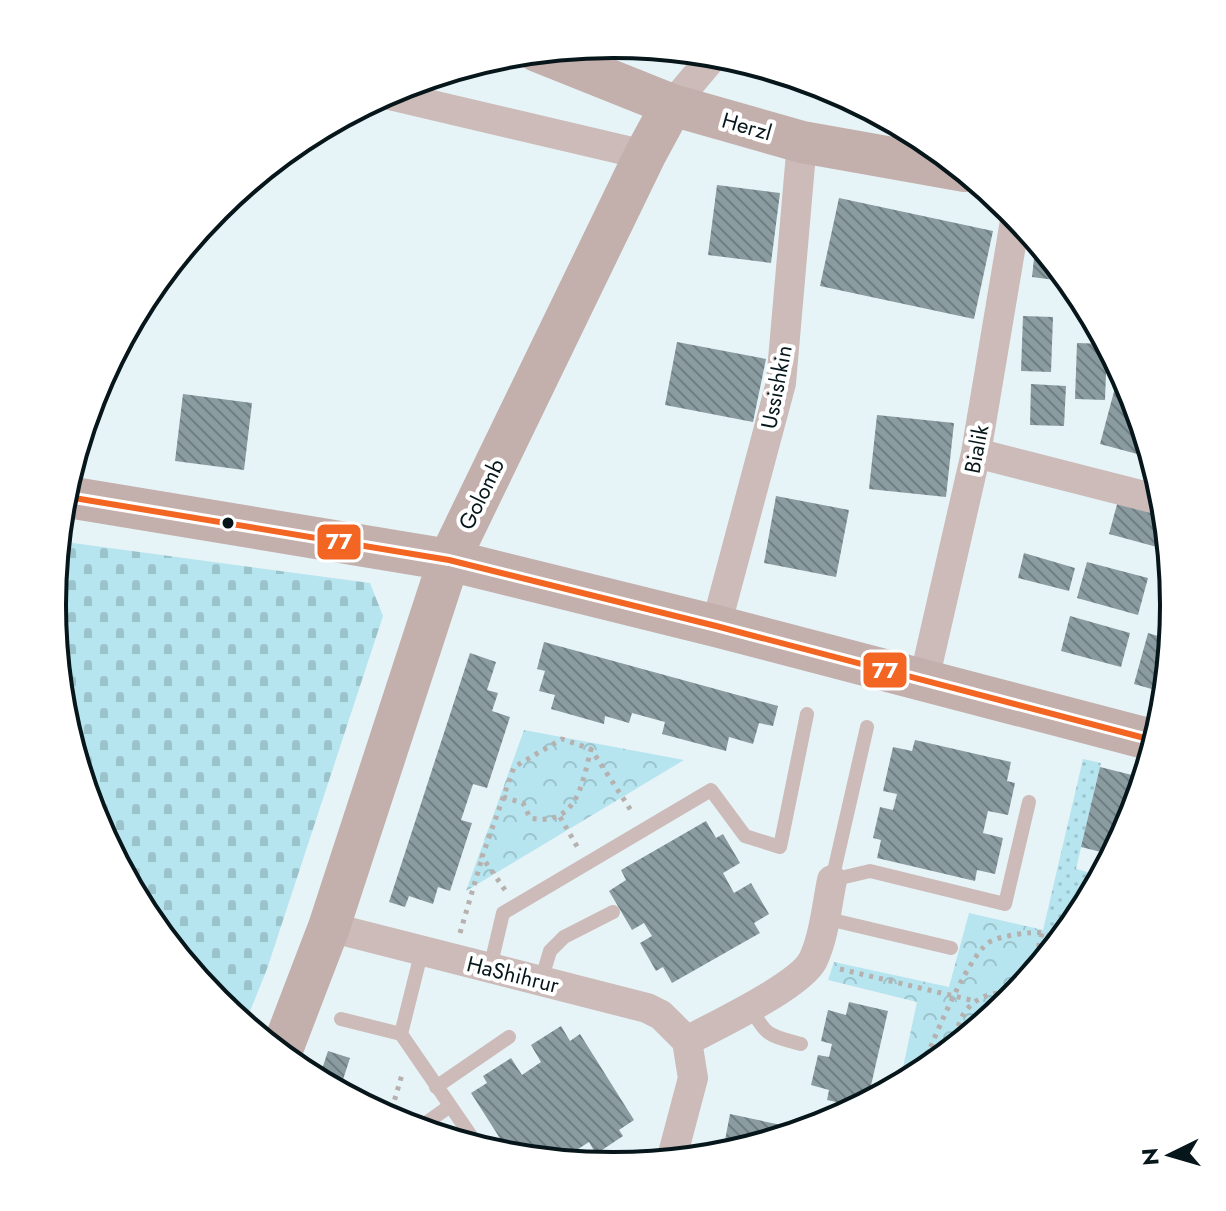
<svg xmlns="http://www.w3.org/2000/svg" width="1226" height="1211" font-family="Jost,sans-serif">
<defs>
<pattern id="grass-dots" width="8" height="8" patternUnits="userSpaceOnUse" patternTransform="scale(2)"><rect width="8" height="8" fill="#b6e4ef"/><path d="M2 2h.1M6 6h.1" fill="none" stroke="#9bc3cc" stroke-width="1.8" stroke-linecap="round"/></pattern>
<pattern id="cemetery-stones" width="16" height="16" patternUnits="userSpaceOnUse" patternTransform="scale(2)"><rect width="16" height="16" fill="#b6e4ef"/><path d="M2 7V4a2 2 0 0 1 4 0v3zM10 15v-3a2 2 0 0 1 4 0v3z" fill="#9bc3cc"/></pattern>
<pattern id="park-crowns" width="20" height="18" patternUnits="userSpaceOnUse" patternTransform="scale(2)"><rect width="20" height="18" fill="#b6e4ef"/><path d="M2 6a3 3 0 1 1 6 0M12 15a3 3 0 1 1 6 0" fill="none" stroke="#9bc3cc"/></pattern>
<pattern id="building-back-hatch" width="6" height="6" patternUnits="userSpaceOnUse" patternTransform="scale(2)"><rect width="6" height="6" fill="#8a9ca0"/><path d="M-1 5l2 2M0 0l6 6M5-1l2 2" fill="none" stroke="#6f7e82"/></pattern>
</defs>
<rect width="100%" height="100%" fill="#e6f4f7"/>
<!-- grass -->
<path fill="url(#grass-dots)" d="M1083,759L1101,763L1076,869L1102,876L1080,918L1065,935L1043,930Z"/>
<!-- cemetery -->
<path fill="url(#cemetery-stones)" d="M58,541L370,583L383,616L267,969L244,1026C150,949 90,834 63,717C56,688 53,638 52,608C51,586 56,563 58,541Z"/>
<!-- park -->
<path fill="url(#park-crowns)" d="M524,730L684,760L466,891Z
M969,913L1065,935L1010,1003L925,1073L899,1086L917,1002L828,980L834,962L949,987Z"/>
<!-- building -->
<path fill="url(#building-back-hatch)" d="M752,64L790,75L788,80L751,66Z
M717,185L780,193L771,263L708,255Z
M839,198L993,231L974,319L820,286Z
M1036,240L1070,282L1032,277Z
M1023,316L1053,317L1051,372L1021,371Z
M677,342L766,359L753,422L665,405Z
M1077,343L1107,344L1105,400L1075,399Z
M1120,369L1132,391L1152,458L1100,444Z
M1031,384L1066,386L1064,426L1030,425Z
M183,394L252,403L244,470L175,461Z
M877,415L954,423L946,497L869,489Z
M776,496L849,510L836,577L764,563Z
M1119,497L1165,510L1168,550L1109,534Z
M1024,553L1075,568L1069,591L1018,578Z
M1087,562L1148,578L1138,615L1077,598Z
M1070,616L1130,633L1121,667L1061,651Z
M1148,633L1171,640L1166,693L1134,684Z
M544,642L778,706L773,726L759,723L753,744L729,737L726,751L662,734L665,722L632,713L629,723L605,716L604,724L551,709L555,695L539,691L545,671L537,669Z
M470,653L496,662L487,690L498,693L492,711L510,717L487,788L473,784L461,820L472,823L450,891L438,887L433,904L409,896L405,907L389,902Z
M915,740L1011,762L1007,781L1015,783L1008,815L988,811L983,833L1003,838L995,874L977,870L975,881L877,858L881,840L873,838L880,807L893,810L897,794L883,791L893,747L912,751Z
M1100,767L1140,777L1132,821L1113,855L1081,847Z
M706,821L716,838L723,834L740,863L723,873L734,893L751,883L769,914L754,923L760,933L672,983L663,967L656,971L640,943L652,936L644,923L632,930L609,891L626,880L621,870Z
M849,1002L888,1011L867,1103L859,1107L827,1100L829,1090L811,1085L818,1055L829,1057L832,1044L821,1041L828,1010L846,1015Z
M561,1026L570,1041L580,1034L634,1120L619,1130L623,1136L596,1154L589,1142L575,1151L583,1163L581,1164L512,1157L471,1093L487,1083L483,1076L511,1058L522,1075L541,1062L531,1045Z
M328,1051L350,1058L340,1089L357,1095L355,1101L318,1081Z
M730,1114L781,1125L778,1139L722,1156Z"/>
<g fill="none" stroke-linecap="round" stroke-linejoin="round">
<!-- path -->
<path stroke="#b6b0af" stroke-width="5" stroke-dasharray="4 6" stroke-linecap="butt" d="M503,797L523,803L530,818C577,827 582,784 591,749
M560,817L578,848
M505,890L482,857L514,767L562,739L591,749L632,812
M460,933L482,858
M840,969L975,1001
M1031,976L1042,933
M957,1046C953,1010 982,987 1017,994
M920,1075C929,1048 967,958 988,943C997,936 1032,931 1043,933C1048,935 1055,940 1059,942
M389,1119L403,1071"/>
<!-- lane -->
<path stroke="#ccbbb8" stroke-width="14" d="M867,727L832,880L870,871L1005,904L1029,802
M824,918L951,948
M490,968L503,913L711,790L745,836L780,847L807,714
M541,981L550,951L564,937L613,912
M750,1007C767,1037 768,1035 801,1044
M341,1019L401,1034L480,1149
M401,1034L422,950
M436,1087L509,1037
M422,1131L426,1123L450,1106"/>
<!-- street -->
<path stroke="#ccbbb8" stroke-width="30" d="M385,94L645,155
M672,105L715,54
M976,453L1164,501
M716,626L781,383L802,142
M924,680L976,453L1016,215
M329,927L647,1008L661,1015L687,1041
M671,1161L693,1078L687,1041C716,1025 800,986 813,960C824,937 827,905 832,880"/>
<!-- secondary -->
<path stroke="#c3afac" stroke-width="42" d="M537,51L672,105L802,142L965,171
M62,496L449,560L716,626L1156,741
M280,1055L329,927L449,560L645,155L672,105"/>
<defs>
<path id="bus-1" d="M62,496L449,560L716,626L1156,741"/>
</defs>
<!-- bus-1 casing -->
<use href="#bus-1" stroke="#fff" stroke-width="12"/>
<!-- bus-1 -->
<use href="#bus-1" stroke="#f26522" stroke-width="6"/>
</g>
<!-- markers -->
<circle fill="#06161a" stroke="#fff" stroke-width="3" cx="228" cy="523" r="7"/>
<g text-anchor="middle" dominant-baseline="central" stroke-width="8" stroke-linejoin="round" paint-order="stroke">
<!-- street labels -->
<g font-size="22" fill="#06161a" stroke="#fff">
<text transform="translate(747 126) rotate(16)">Herzl</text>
<text transform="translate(776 387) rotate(-79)">Ussishkin</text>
<text transform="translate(976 449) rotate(-79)">Bialik</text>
<text transform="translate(481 494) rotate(-64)">Golomb</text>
<text transform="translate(513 974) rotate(14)">HaShihrur</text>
</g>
</g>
<!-- crop -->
<path d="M0 0H1226V1211H0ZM66 605a547 547 0 1 1 1094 0a547 547 0 1 1-1094 0Z" fill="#fff" fill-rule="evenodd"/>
<path fill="none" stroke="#06161a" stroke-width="4" d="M66 605a547 547 0 1 1 1094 0a547 547 0 1 1-1094 0Z"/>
<g stroke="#fff" stroke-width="3">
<rect x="316" y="523" width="46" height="38" rx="8" fill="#f26522"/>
<rect x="862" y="651" width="46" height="38" rx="8" fill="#f26522"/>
</g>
<g font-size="22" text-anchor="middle" font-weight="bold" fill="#fff">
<text x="339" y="549">77</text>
<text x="885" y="678">77</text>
</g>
<!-- north arrow -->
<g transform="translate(1170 1155) rotate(265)" stroke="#ffffff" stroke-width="6" paint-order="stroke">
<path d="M0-6L14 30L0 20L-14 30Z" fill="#06161a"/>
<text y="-12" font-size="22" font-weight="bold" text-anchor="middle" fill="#06161a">N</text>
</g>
</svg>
